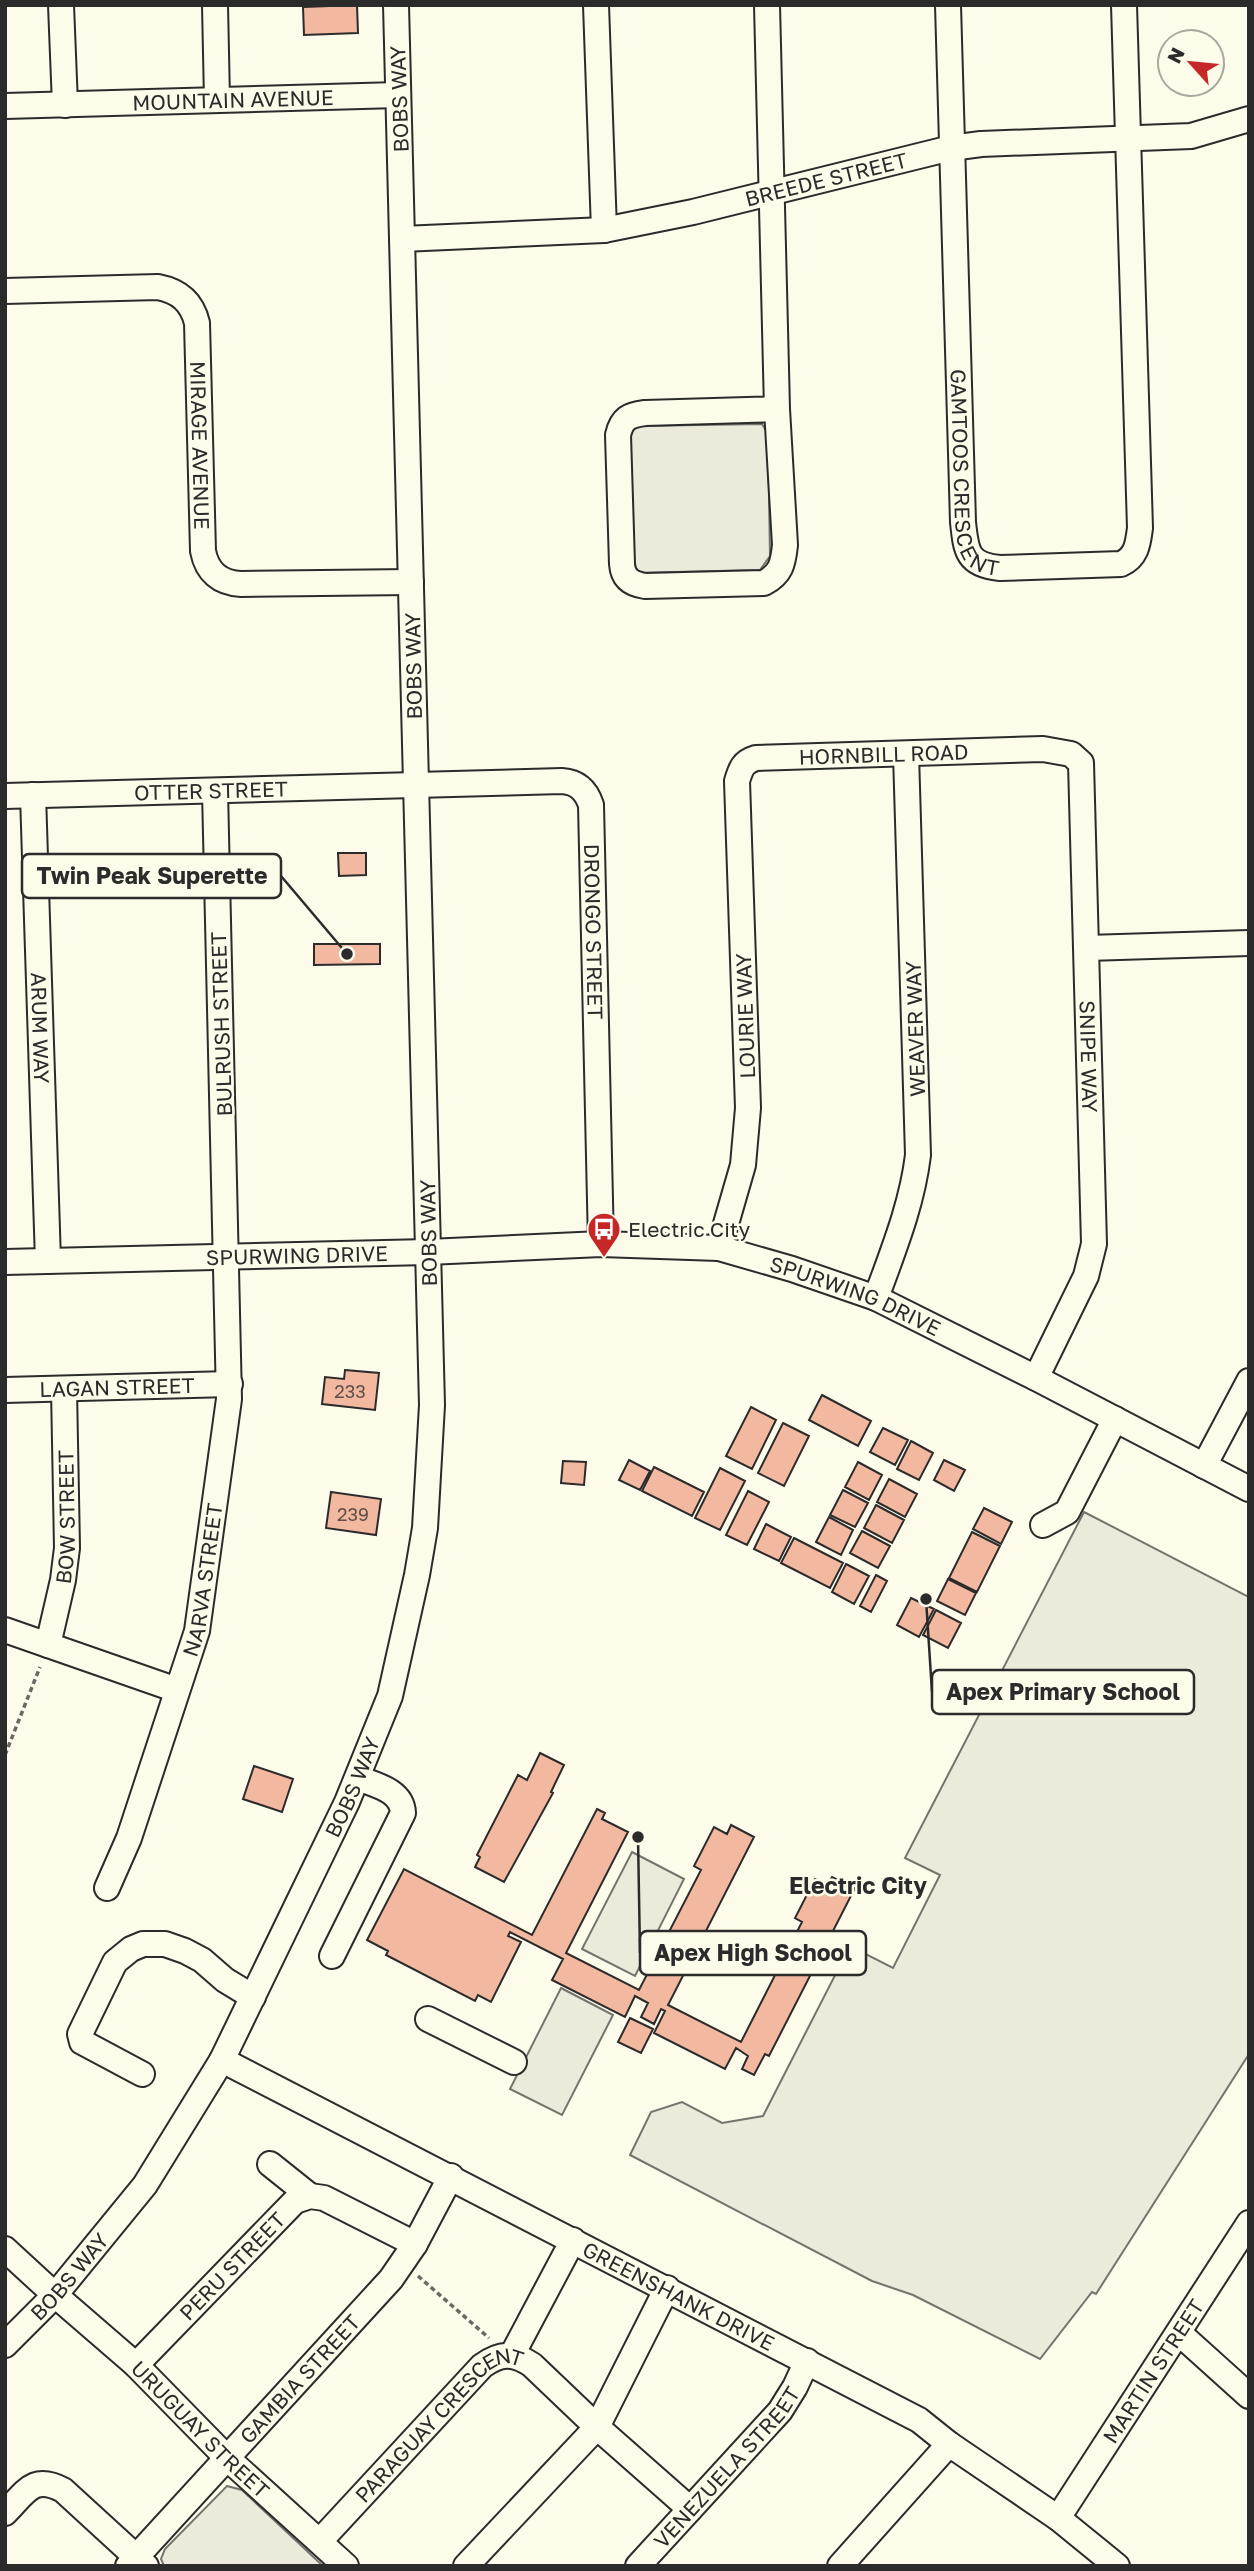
<svg xmlns="http://www.w3.org/2000/svg" width="1254" height="2571" font-family="'Golos Text',sans-serif">
<rect width="100%" height="100%" fill="#fdfbea"/>
<!-- green -->
<path fill="#ecebdb" stroke="#74746e" stroke-width="2" d="M762,424L768,434L770,556L760,570L633,573L630,432L635,426Z
M1084,1512L1249,1597V2054L1096,2294L1092,2292L1040,2359L913,2295L872,2281L630,2155L651,2112L682,2102L722,2123L763,2116L850,1946L893,1968L940,1875L905,1858Z
M632,1852L684,1879L635,1976L582,1949Z
M561,1988L613,2015L562,2115L510,2089Z
M227,2486L242,2490L323,2566H164L161,2559L165,2549Z"/>
<!-- building -->
<path fill="#f2b8a0" stroke="#2b2b2b" stroke-width="2" d="M357,5L358,33L304,35L303,7Z
M338,853H366V875L339,876Z
M314,944H380V964L314,965Z
M345,1370L379,1373L375,1410L322,1404L325,1377L344,1379Z
M822,1395L871,1421L858,1446L809,1420Z
M751,1407L776,1420L752,1469L726,1456Z
M783,1423L809,1436L784,1486L758,1473Z
M883,1428L908,1440L895,1465L870,1452Z
M911,1441L933,1453L919,1480L897,1469Z
M629,1460L650,1471L640,1490L619,1480Z
M944,1460L965,1470L954,1491L934,1480Z
M563,1461L586,1462L584,1485L561,1483Z
M858,1462L882,1475L869,1500L845,1487Z
M654,1467L704,1492L692,1516L642,1491Z
M720,1468L745,1481L720,1530L695,1518Z
M889,1479L917,1494L905,1517L877,1502Z
M843,1490L868,1503L855,1527L830,1515Z
M748,1491L769,1502L747,1545L726,1535Z
M331,1492L381,1499L376,1535L326,1528Z
M876,1505L904,1520L892,1543L864,1528Z
M984,1508L1012,1522L1001,1544L973,1529Z
M829,1517L853,1530L841,1555L816,1542Z
M766,1524L791,1537L779,1561L754,1549Z
M862,1531L890,1546L878,1568L850,1553Z
M972,1532L1000,1546L977,1592L949,1578Z
M794,1538L843,1563L830,1588L781,1563Z
M846,1564L869,1576L854,1604L832,1592Z
M876,1575L887,1581L871,1612L860,1606Z
M948,1579L976,1593L965,1615L937,1601Z
M911,1598L934,1609L919,1637L897,1625Z
M936,1610L961,1623L948,1648L923,1635Z
M540,1753L564,1765L551,1792L553,1793L504,1882L475,1867L480,1857L477,1855L518,1775L527,1780Z
M254,1766L293,1779L282,1812L243,1799Z
M597,1809L605,1813L602,1819L628,1832L566,1953L639,1990L701,1870L694,1866L714,1827L727,1834L731,1825L754,1837L668,2005L741,2042L802,1922L795,1918L815,1879L828,1885L832,1877L855,1888L769,2056L765,2054L754,2075L742,2069L748,2056L736,2048L725,2069L654,2033L665,2011L661,2009L654,2024L641,2017L648,2003L635,1996L625,2017L552,1980L563,1959L510,1932L508,1936L521,1942L491,2002L478,1995L475,2001L386,1955L388,1951L367,1940L404,1869L532,1935Z
M630,2018L653,2029L641,2053L618,2042Z"/>
<g fill="none" stroke-linecap="round" stroke-linejoin="round">
<defs>
<g id="minor">
<path d="M61,5L65,105"/>
<path d="M215,5L217,100"/>
<path d="M596,5L604,230"/>
<path d="M767,5L777,409L785,545C783,564 781,574 764,583L645,586C631,584 623,578 622,564L618,435C622,418 629,415 645,413L777,409"/>
<path id="s1" d="M948,5L963,522C966,551 967,565 1000,568L1121,564C1137,557 1138,543 1140,528L1124,5"/>
<path id="s2" d="M5,106L398,95"/>
<path id="s3" d="M402,239L604,230L693,212L951,148L981,144L1191,136L1249,119"/>
<path id="s4" d="M5,291L158,287C179,291 192,302 197,323L203,551C207,572 220,583 241,584L411,582"/>
<path id="s5" d="M33,795L48,1261"/>
<path id="s6" d="M5,796L562,781C577,782 586,790 591,805L601,1244"/>
<path d="M1087,948L1249,943"/>
<path id="s7" d="M719,1248L743,1165L748,1108L737,781C741,768 743,762 756,758L1043,749L1071,754L1081,763L1094,1244L1086,1276L1036,1378"/>
<path id="s8" d="M5,1262L428,1252L601,1244L719,1248L792,1269L876,1298L1036,1378L1249,1489"/>
<path d="M876,1298C893,1251 912,1205 918,1155L906,754"/>
<path id="s9" d="M5,1390L230,1384"/>
<path d="M1204,1466L1249,1381"/>
<path d="M1043,1525L1067,1512L1115,1419"/>
<path d="M5,1630L177,1690"/>
<path id="s10" d="M48,1645L63,1580L67,1548L64,1389"/>
<path id="s11" d="M107,1888L129,1838L197,1631L229,1399L215,791"/>
<path d="M332,1956L403,1813C402,1790 375,1785 358,1778"/>
<path d="M428,2019L514,2062"/>
<path id="s12" d="M222,2060L919,2420L949,2444L1058,2518L1117,2566"/>
<path d="M142,2074L82,2042L80,2034L115,1962L131,1949L143,1944H165L185,1951L202,1960L225,1980L253,1997"/>
<path d="M270,2164L310,2196"/>
<path id="s13" d="M5,2249L55,2295L136,2365L227,2458L346,2566"/>
<path d="M1179,2333L1249,2396"/>
<path id="s14" d="M5,2345L55,2295L145,2185L222,2060L347,1802L390,1696L417,1575L425,1528L432,1405L396,5"/>
<path d="M512,2355L573,2240"/>
<path id="s15" d="M136,2365L295,2201L310,2196L324,2198L415,2244"/>
<path d="M5,2513C26,2492 33,2474 63,2490L146,2566"/>
<path id="s16" d="M1058,2518L1249,2223"/>
<path id="s17" d="M320,2541L482,2366C500,2353 513,2352 532,2365L597,2427L690,2509"/>
<path id="s18" d="M128,2566L391,2279L415,2244L451,2176"/>
<path d="M466,2566L597,2427L667,2288"/>
<path id="s19" d="M638,2566L780,2411L795,2387L807,2361"/>
<path d="M840,2566L949,2444"/>
</g>
</defs>
<!-- minor casing -->
<use href="#minor" stroke="#2b2b2b" stroke-width="28"/>
<!-- path -->
<path stroke="#6a6964" stroke-width="3.5" stroke-dasharray="5 3.5" stroke-linecap="butt" d="M5,1755L40,1667
M418,2276L489,2338"/>
<!-- minor -->
<use href="#minor" stroke="#fdfbea" stroke-width="24"/>
</g>
<!-- icons -->
<defs>
<symbol id="bus-pin" viewBox="-11 -11 22 30"><path d="M0 17L-7.5 6A9.5 9.5 0 1 1 7.5 6Z" fill="#c62828" stroke="#fdfbea"/><path d="M-5-6H5V4H4V6H2V4H-2V6H-4V4H-5ZM-3.5-4V0h7V-4ZM-3.5 1.2v1.5H-2V1.2ZM2 1.2v1.5H3.5V1.2Z" fill="#fff"/></symbol>
</defs>
<g fill-rule="evenodd">
<use href="#bus-pin" x="585" y="1210" width="38" height="52"/>
</g>
<g text-anchor="middle" dominant-baseline="central" stroke-width="5" stroke-linejoin="round" paint-order="stroke">
<!-- number labels -->
<g font-size="18" fill="#5d4e48">
<text x="350" y="1391">233</text>
<text x="353" y="1514">239</text>
</g>
<!-- street labels -->
<g font-size="21" fill="#2b2b2b" stroke="#fdfbea">
<text transform="translate(399 99) rotate(-92)">BOBS WAY</text>
<text stroke="none"><textPath href="#s2" startOffset="228">MOUNTAIN AVENUE</textPath></text>
<text stroke="none"><textPath href="#s3" startOffset="430">BREEDE STREET</textPath></text>
<text stroke="none"><textPath href="#s4" startOffset="332">MIRAGE AVENUE</textPath></text>
<text stroke="none"><textPath href="#s1" startOffset="474">GAMTOOS CRESCENT</textPath></text>
<text transform="translate(413 666) rotate(-91)">BOBS WAY</text>
<text stroke="none"><textPath href="#s7" startOffset="630">HORNBILL ROAD</textPath></text>
<text stroke="none"><textPath href="#s6" startOffset="206">OTTER STREET</textPath></text>
<text stroke="none"><textPath href="#s6" startOffset="724">DRONGO STREET</textPath></text>
<text transform="translate(745 1016) rotate(-92)">LOURIE WAY</text>
<text transform="translate(221 1024) rotate(-92)">BULRUSH STREET</text>
<text stroke="none"><textPath href="#s5" startOffset="233">ARUM WAY</textPath></text>
<text transform="translate(915 1029) rotate(-92)">WEAVER WAY</text>
<text stroke="none"><textPath href="#s7" startOffset="1125">SNIPE WAY</textPath></text>
<text transform="translate(428 1233) rotate(-91)">BOBS WAY</text>
<text stroke="none"><textPath href="#s8" startOffset="292">SPURWING DRIVE</textPath></text>
<text stroke="none"><textPath href="#s8" startOffset="859">SPURWING DRIVE</textPath></text>
<text stroke="none"><textPath href="#s9" startOffset="112">LAGAN STREET</textPath></text>
<text stroke="none"><textPath href="#s10" startOffset="130">BOW STREET</textPath></text>
<text stroke="none"><textPath href="#s11" startOffset="324">NARVA STREET</textPath></text>
<text stroke="none"><textPath href="#s14" startOffset="662">BOBS WAY</textPath></text>
<text stroke="none"><textPath href="#s15" startOffset="138">PERU STREET</textPath></text>
<text stroke="none"><textPath href="#s14" startOffset="94">BOBS WAY</textPath></text>
<text stroke="none"><textPath href="#s12" startOffset="514">GREENSHANK DRIVE</textPath></text>
<text stroke="none"><textPath href="#s16" startOffset="175">MARTIN STREET</textPath></text>
<text stroke="none"><textPath href="#s18" startOffset="254">GAMBIA STREET</textPath></text>
<text stroke="none"><textPath href="#s13" startOffset="266">URUGUAY STREET</textPath></text>
<text stroke="none"><textPath href="#s17" startOffset="170">PARAGUAY CRESCENT</textPath></text>
<text stroke="none"><textPath href="#s19" startOffset="133">VENEZUELA STREET</textPath></text>
</g>
<!-- poi labels -->
<g font-size="21" fill="#2b2b2b" stroke="#fdfbea" text-anchor="start">
<text x="628" y="1229">Electric City</text>
</g>
<!-- neighbourhood labels -->
<g font-size="23" font-weight="bold" fill="#2b2b2b" stroke="#fdfbea">
<text x="858" y="1885">Electric City</text>
</g>
</g>
<!-- callouts -->
<path fill="none" stroke="#2b2b2b" stroke-width="2.5" d="M347 954L281 876M926 1599L932 1692M638 1837L640 1953"/>
<g fill="#2b2b2b" stroke="#fdfbea" stroke-width="2.5">
<circle cx="347" cy="954" r="7"/>
<circle cx="926" cy="1599" r="7"/>
<circle cx="638" cy="1837" r="7"/>
</g>
<g fill="#fdfbea" stroke="#2b2b2b" stroke-width="2.5">
<rect x="22" y="854" width="259" height="44" rx="7"/>
<rect x="932" y="1670" width="262" height="44" rx="7"/>
<rect x="640" y="1931" width="226" height="44" rx="7"/>
</g>
<g font-size="23" text-anchor="middle" font-weight="bold" fill="#2b2b2b">
<text x="152" y="884">Twin Peak Superette</text>
<text x="1063" y="1700">Apex Primary School</text>
<text x="753" y="1961">Apex High School</text>
</g>
<!-- border -->
<rect width="1254" height="2571" fill="none" stroke="#2b2b2b" stroke-width="14"/>
<!-- north arrow -->
<g transform="translate(1191 63) rotate(297)"><circle r="33" fill="#fdfbea" stroke="#a9a89e" stroke-width="2"/>
<path d="M0-5L12 26L0 18L-12 26Z" fill="#c62828"/>
<text y="-10" font-size="19" font-weight="bold" text-anchor="middle" fill="#2b2b2b">N</text>
</g>
</svg>
